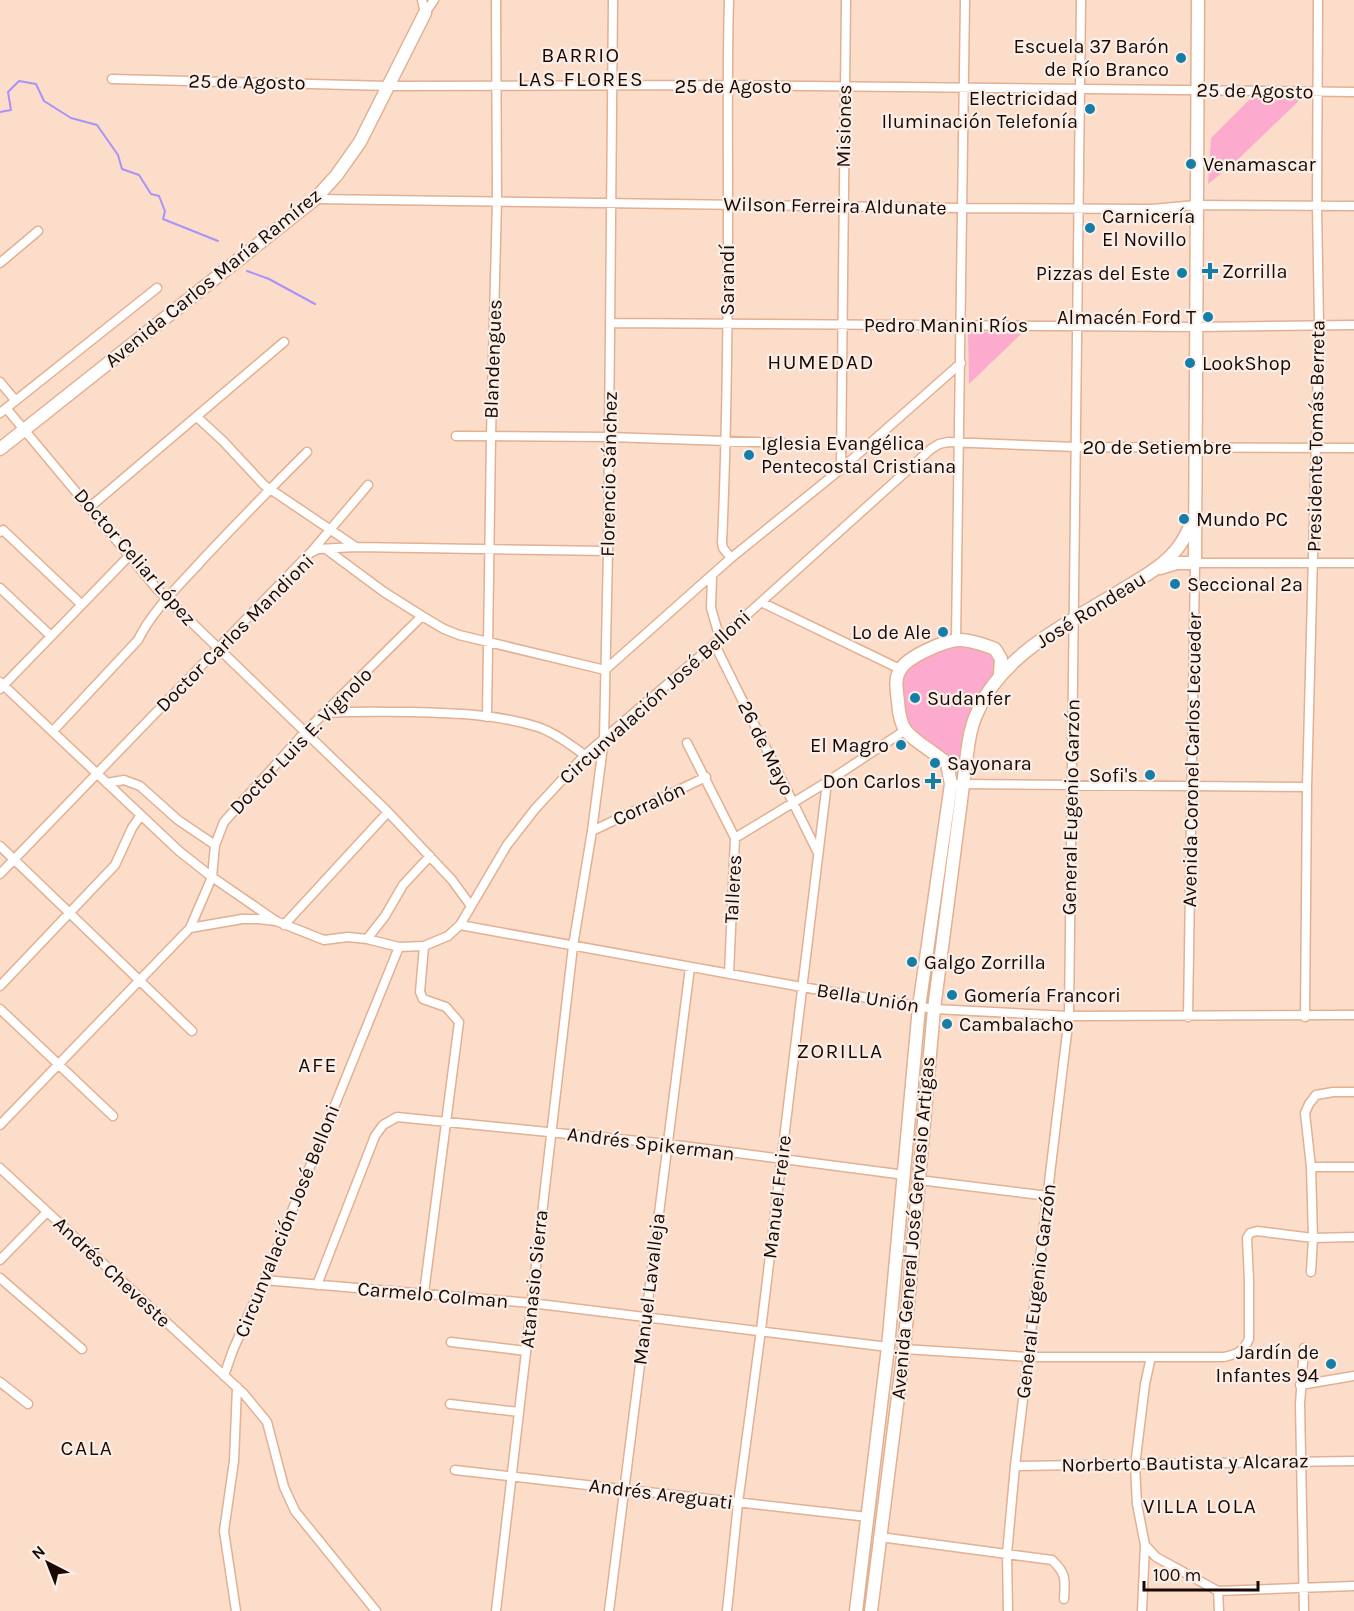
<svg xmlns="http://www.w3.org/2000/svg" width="1354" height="1611" font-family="Karla,sans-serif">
<rect width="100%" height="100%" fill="#fcddca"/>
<!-- green -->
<path fill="#fcabce" d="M1303,97L1233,164L1208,184L1211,138L1251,98Z
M968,331L1021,334L969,384Z
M965,645L990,654L996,660V674L960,762L958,763L916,736L905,719L902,680L912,663L950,646Z"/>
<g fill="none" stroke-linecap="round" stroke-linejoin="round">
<!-- stream -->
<path stroke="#a992fa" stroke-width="2" d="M0,112L11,110L8,92L19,81L36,84L44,101L71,118L97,125L118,155L122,169L139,175L151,194L159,196L165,211L163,219L218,241
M247,271L269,279L315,304"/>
<defs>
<path id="street" d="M422,0L425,13
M729,0C727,69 728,137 728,205C728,318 727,431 722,543L723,548L731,558
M425,13L434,0
M112,79L388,86L726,85L1354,92
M315,199L962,208L1152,209L1196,205L1354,206
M0,263L38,231
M610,323L1197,327L1354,325
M0,382L15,400
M6,408L157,589L388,812L452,880L471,906
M0,413L157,288
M197,417L223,441L264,485L356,547
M456,436L609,437L783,443
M841,469L846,0
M90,507L284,342
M0,532L3,530L81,604
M326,549L384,592L422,616
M312,551L368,485
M712,576L711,608L720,639
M0,588L51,636
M761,602L900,669
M956,640L965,0
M714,643L817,851
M605,670L731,558L841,469L961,363
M0,682L179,851L212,877L276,921
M0,689L129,556
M326,713C354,711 382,712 410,712C452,713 497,714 538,727C556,733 570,745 585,755
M487,717L491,436L497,201L496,0
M53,731L138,640C153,609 181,584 204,558C238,522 272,487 307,452
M687,743L735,838L729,974
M107,783L124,780L140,786L178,820L215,845
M958,784L1307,787
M592,831L706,777
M735,838L827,782L904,731
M0,846L192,1031
M0,874L310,553L318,549L356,547L608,551
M284,925L388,812
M460,925L802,987L934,1009L1069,1016L1354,1015
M190,928L242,919H258L276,921L324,940L348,937L367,939L399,947
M367,939L385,916L403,885L430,856
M424,946L420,992L423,999L446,1007L459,1022L424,1293
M0,986L115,865L132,828L141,815
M0,1009L113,1116
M1188,1017L1195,563H1354
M1305,1017L1307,787L1319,325L1317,205L1318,0
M0,1125L190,928L212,877L215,845L224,822L305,732L422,616L444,629L459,635L605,670
M1311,1167H1354
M0,1168L244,1394L267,1422L284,1487L295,1511L376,1611
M919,1180L1048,1196
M0,1260L47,1212
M1311,1272L1313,1238L1311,1167L1305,1113L1309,1104L1316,1095L1333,1092H1354
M0,1278L82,1349
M264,1280L531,1303L888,1347
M317,1285L375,1136L383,1125L397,1117L668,1144L905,1175
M451,1342L526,1351
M1304,1348L1300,1404L1304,1611
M904,1349L1029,1357H1224C1237,1354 1243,1352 1249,1339V1280L1247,1238L1250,1233L1257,1231L1313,1238L1354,1237
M224,1376L233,1350L264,1280L399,947L424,946L448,936L460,925L507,845L535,809L585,755L720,639L931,449L939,444L948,442L1076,447L1354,448
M0,1382L28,1404
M1300,1385L1354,1376
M450,1404L519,1412
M1015,1466L1354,1461
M455,1470L868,1517
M880,1537L1052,1560C1067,1574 1065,1580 1064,1599
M1145,1545L1156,1557L1218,1591L1354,1586
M1218,1591L1219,1611
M236,1611L224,1531L234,1461L237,1387
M496,1611L573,946L592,831L604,739L608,551L613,0
M609,1611L690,967
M727,1611L738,1503L761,1330L827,782
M1008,1611L1007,1554L1015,1466L1069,1016L1081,0
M1142,1611L1145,1545L1137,1504L1135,1466L1145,1384L1151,1357"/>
<path id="secondary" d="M0,449L315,199L336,176L360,142L425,13
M1160,568L1177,563H1195L1198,0
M954,766C944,762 937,755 928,749C905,733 900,729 898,702C897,691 894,679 900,670C907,657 945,640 960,640C973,640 984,645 995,649L1001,659L1000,675
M856,1611L888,1347L919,1007L951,784L947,764
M871,1611L904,1349L934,1009L966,762C968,745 970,728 977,713C1001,655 1066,624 1117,593C1138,580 1160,569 1176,550C1184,541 1189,529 1194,518"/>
</defs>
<!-- street casing -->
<use href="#street" stroke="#e2b092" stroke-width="11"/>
<!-- secondary casing -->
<use href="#secondary" stroke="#e2b092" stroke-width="15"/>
<!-- street -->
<use href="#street" stroke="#fff" stroke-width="8"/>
<!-- secondary -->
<use href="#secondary" stroke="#fff" stroke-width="12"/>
</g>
<!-- markers -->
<g fill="#167da7" stroke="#f9efe8" stroke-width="2">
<circle cx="1181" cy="58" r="6"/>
<circle cx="1090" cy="109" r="6"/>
<circle cx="1191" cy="164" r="6"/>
<circle cx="1090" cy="228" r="6"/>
<path d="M1207 262h6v6h6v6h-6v6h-6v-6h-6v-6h6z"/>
<circle cx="1182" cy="273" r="6"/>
<circle cx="1208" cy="317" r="6"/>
<circle cx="1190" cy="363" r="6"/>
<circle cx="749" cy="455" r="6"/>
<circle cx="1184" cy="519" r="6"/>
<circle cx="1175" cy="584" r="6"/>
<circle cx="943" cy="632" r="6"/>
<circle cx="915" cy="698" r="6"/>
<circle cx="901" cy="745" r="6"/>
<circle cx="935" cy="763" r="6"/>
<circle cx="1150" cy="775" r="6"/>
<path d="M930 772h6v6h6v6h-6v6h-6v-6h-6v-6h6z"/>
<circle cx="912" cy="962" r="6"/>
<circle cx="952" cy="995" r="6"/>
<circle cx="947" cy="1024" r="6"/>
<circle cx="1331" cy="1364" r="6"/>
</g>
<g text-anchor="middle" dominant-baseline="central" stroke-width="4.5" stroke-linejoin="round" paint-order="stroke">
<!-- poi labels -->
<g font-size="20" fill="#1a0902" stroke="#f9efe8" text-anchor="start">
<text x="1169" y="46" text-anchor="end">Escuela 37 Barón<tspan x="1169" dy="23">de Río Branco</tspan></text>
<text x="1078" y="98" text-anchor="end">Electricidad<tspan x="1078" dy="23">Iluminación Telefonía</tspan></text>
<text x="1203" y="164">Venamascar</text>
<text x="1102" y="216">Carnicería<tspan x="1102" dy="23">El Novillo</tspan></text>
<text x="1222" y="271">Zorrilla</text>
<text x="1170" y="273" text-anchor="end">Pizzas del Este</text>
<text x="1196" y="317" text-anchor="end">Almacén Ford T</text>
<text x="1202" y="363">LookShop</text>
<text x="761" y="443">Iglesia Evangélica<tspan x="761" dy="23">Pentecostal Cristiana</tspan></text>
<text x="1196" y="519">Mundo PC</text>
<text x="1187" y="584">Seccional 2ª</text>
<text x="931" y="632" text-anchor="end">Lo de Ale</text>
<text x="927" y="698">Sudanfer</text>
<text x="889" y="745" text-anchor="end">El Magro</text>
<text x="947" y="763">Sayonara</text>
<text x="1138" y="775" text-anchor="end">Sofi's</text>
<text x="921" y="781" text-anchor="end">Don Carlos</text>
<text x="924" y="962">Galgo Zorrilla</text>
<text x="964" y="995">Gomería Francori</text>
<text x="959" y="1024">Cambalacho</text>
<text x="1319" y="1352" text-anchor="end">Jardín de<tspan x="1319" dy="23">Infantes 94</tspan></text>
</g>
<!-- street labels -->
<g font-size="20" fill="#1a0902" stroke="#f9efe8">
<text transform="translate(247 82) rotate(1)">25 de Agosto</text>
<text x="733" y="86">25 de Agosto</text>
<text transform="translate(1255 91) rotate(1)">25 de Agosto</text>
<text transform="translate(844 126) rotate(-89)">Misiones</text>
<text transform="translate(835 206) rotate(1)">Wilson Ferreira Aldunate</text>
<text transform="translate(213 278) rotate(-39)">Avenida Carlos María Ramírez</text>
<text transform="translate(727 280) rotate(-90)">Sarandí</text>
<text x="946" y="325">Pedro Manini Ríos</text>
<text transform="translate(493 359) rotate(-88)">Blandengues</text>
<text transform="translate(1316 436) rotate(-89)">Presidente Tomás Berreta</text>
<text x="1157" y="447">20 de Setiembre</text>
<text transform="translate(609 474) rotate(-89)">Florencio Sánchez</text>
<text transform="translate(135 557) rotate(49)">Doctor Celiar López</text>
<text transform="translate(1091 610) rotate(-32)">José Rondeau</text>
<text transform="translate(235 633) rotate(-45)">Doctor Carlos Mandioni</text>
<text transform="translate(655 697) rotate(-42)">Circunvalación José Belloni</text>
<text transform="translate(301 741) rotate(-46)">Doctor Luis E. Vignolo</text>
<text transform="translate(766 748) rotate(64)">26 de Mayo</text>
<text transform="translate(1192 760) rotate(-89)">Avenida Coronel Carlos Lecueder</text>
<text transform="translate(649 804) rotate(-25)">Corralón</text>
<text transform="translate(1071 807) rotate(-89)">General Eugenio Garzón</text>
<text transform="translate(733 889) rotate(-87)">Talleres</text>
<text transform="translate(868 998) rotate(9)">Bella Unión</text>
<text transform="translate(651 1144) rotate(7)">Andrés Spikerman</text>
<text transform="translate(777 1197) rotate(-83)">Manuel Freire</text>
<text transform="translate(287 1221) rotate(-68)">Circunvalación José Belloni</text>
<text transform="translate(913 1228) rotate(-85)">Avenida General José Gervasio Artigas</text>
<text transform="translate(112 1272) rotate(43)">Andrés Cheveste</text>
<text transform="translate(534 1279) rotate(-84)">Atanasio Sierra</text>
<text transform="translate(649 1289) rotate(-83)">Manuel Lavalleja</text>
<text transform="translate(1036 1291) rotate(-83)">General Eugenio Garzón</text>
<text transform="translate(433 1295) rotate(5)">Carmelo Colman</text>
<text transform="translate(1185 1463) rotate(-1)">Norberto Bautista y Alcaraz</text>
<text transform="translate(661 1494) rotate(7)">Andrés Areguati</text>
</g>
<!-- neighbourhood labels -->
<g font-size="21" letter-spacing="1.5" fill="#1a0902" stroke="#f9efe8">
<text x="581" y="55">BARRIO<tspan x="581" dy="24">LAS FLORES</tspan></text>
<text x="821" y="362">HUMEDAD</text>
<text x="840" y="1051">ZORILLA</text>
<text x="318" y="1065">AFE</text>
<text x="87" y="1448">CALA</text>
<text x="1200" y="1506">VILLA LOLA</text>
</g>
</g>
<!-- north arrow -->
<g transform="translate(48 1563) rotate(318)" stroke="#f9efe8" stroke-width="4.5" paint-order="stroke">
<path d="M0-4.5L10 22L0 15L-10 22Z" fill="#1a0902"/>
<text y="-9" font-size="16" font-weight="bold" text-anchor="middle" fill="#1a0902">N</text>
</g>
<!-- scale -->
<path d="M1144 1581v9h114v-9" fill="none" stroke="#1a0902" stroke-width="3"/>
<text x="1153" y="1581" font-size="18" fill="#1a0902" stroke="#f9efe8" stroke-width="4.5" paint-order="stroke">100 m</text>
</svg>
